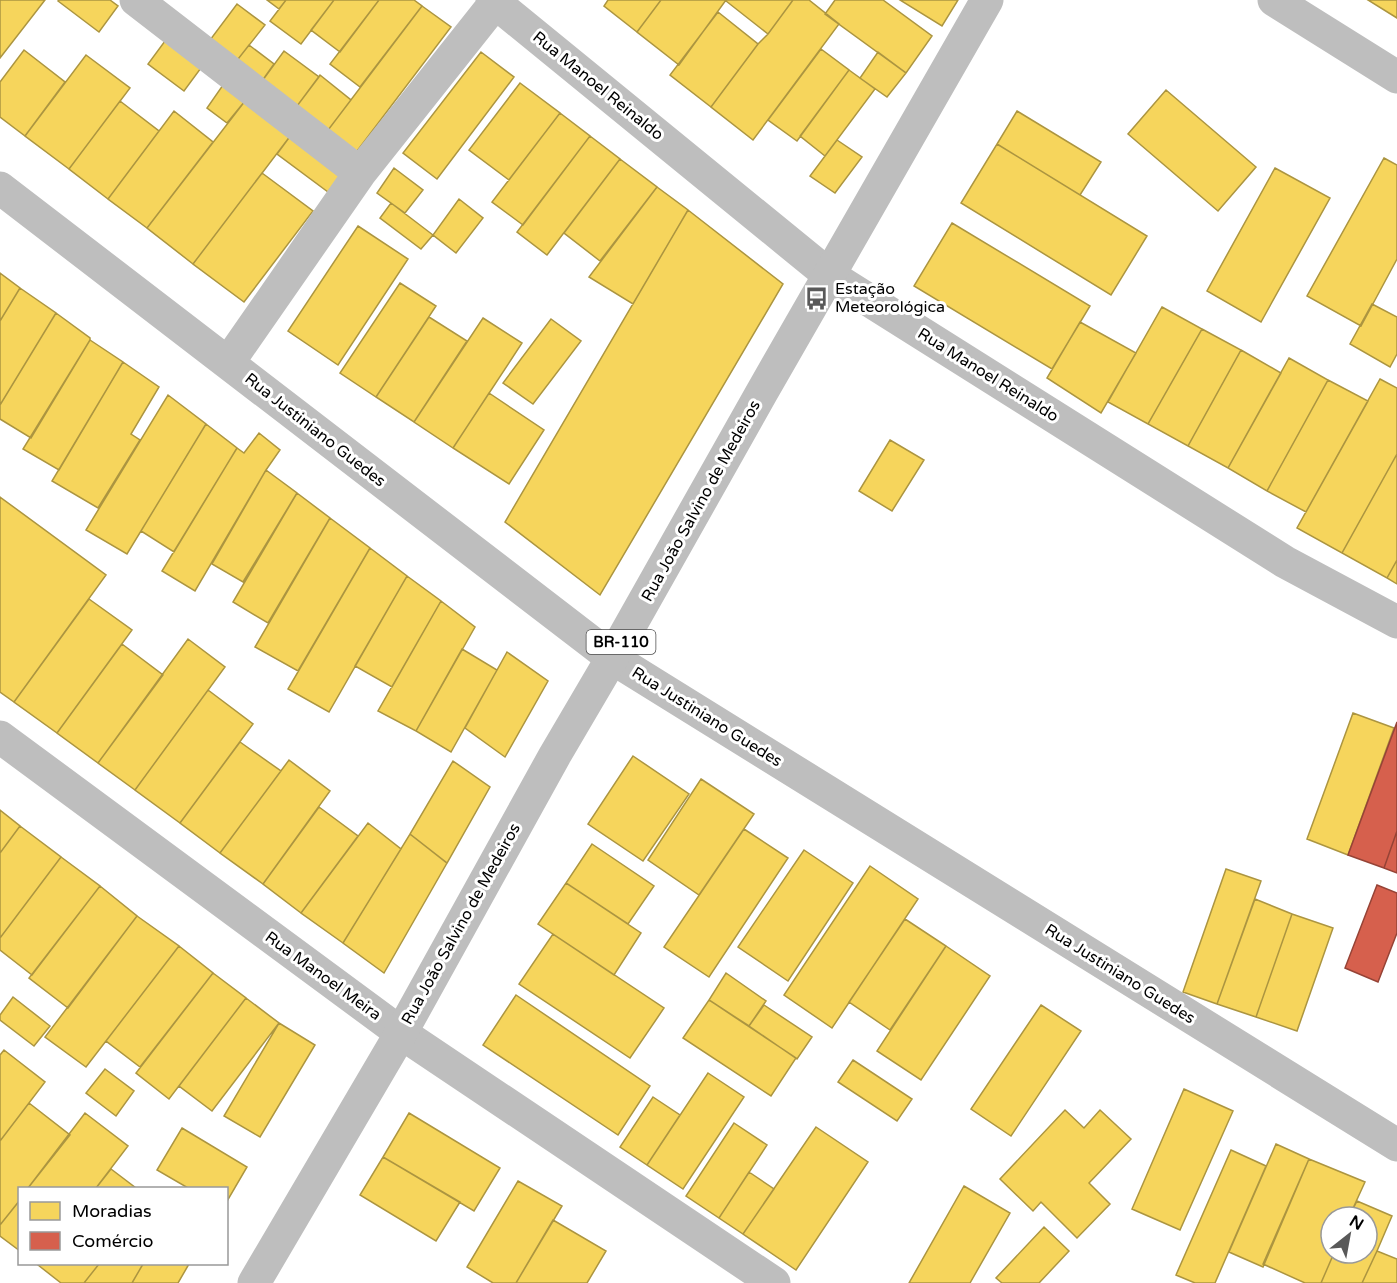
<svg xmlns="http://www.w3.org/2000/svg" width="1397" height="1283" font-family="'Varela Round',sans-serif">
<rect width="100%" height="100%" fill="#fff"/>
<!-- homes -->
<path fill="#f6d55c" stroke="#ac9540" stroke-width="1.5" d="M0,0H45L0,58Z
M59,0H110L118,6L99,32L58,1Z
M267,0H286L279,9Z
M286,0H334L301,44L270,21Z
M334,0H379L340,52L311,30Z
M379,0H414L422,6L360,87L330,64Z
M608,0H661L637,32L604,6Z
M661,0H726L679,65L637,32Z
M726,0H793L768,34L726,1Z
M793,0H809L839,24L753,140L711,107L758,44L768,34Z
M835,0H883L932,36L906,73L825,14Z
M900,0H958L942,26Z
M1368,0H1397V18Z
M237,4L265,25L231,68L204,48Z
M422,6L451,27L351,159L322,138Z
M718,12L758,44L711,107L670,75Z
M165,41L201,68L184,91L148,64Z
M249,45L274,64L257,88L231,68Z
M821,49L849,70L797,141L768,120Z
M24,50L65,82L25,136L0,117V82Z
M284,51L319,77L291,114L257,88Z
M481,52L514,77L437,179L403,153Z
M878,52L906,73L887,97L860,78Z
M86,55L130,88L69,169L25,136Z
M849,70L875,89L825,156L800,136Z
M320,75L351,100L322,138L291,114Z
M520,83L560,113L509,180L469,150Z
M223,85L245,101L227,123L207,108Z
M1166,90L1256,167L1218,211L1128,134Z
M120,101L159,131L108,199L69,169Z
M245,101L291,135L193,264L147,228Z
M174,111L213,142L147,228L108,199Z
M1017,111L1101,162L1080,195L997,144Z
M560,113L590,136L523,225L492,202Z
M291,135L342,174L328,192L277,154Z
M590,136L620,159L547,255L517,232Z
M837,140L862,157L835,193L810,176Z
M997,144L1147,236L1111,295L961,203Z
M1384,158L1397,165V259L1361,326L1307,296Z
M620,159L657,187L600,261L564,233Z
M394,168L423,190L405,213L377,193Z
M1275,168L1330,198L1261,322L1207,291Z
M262,173L313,211L244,302L193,264Z
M657,187L688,210L633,304L589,277Z
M459,199L483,218L456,253L433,235Z
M391,203L433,235L421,249L380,218Z
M688,210L783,284L600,595L505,522Z
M952,223L1090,306L1052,369L914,286Z
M358,226L408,259L338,365L288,331Z
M0,273L20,288L0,321Z
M400,283L436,306L376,397L340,373Z
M20,288L56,313L0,405V321Z
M1372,304L1397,317V354L1390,367L1350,344Z
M1162,307L1202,329L1148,424L1108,402Z
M56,313L90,338V340L31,438L0,419V405Z
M429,317L467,341L414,422L376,397Z
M483,318L522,343L453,448L414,422Z
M551,319L581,341L533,404L503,383Z
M1080,322L1136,353L1101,413L1047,378Z
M1202,329L1241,350L1188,446L1148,424Z
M90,340L123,362L59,470L23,449Z
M1241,350L1281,373L1228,468L1188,446Z
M1289,358L1328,380L1267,491L1228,468Z
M123,362L159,387L131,434L140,440L98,508L52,481Z
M1380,379L1397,388V454L1342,553L1297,528Z
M1328,380L1368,401L1306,512L1267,491Z
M489,393L544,430L509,484L453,448Z
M168,395L206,424L127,554L86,530Z
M206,424L237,448L174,552L141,531Z
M259,433L280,450L266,470L195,591L162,571L237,448L244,453Z
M890,440L924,460L892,511L859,491Z
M1397,454V560L1387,578L1342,553Z
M266,470L297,493L243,582L212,564Z
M297,493L330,518L268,623L233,602Z
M0,497L106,575L14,702L0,692Z
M330,518L370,548L298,671L255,647Z
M370,548L407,576L329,712L288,689Z
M1397,560V584L1387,578Z
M407,576L441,601L392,687L355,666Z
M89,599L132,630L57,733L14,702Z
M441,601L475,627L416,731L378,711Z
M188,639L225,667L135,790L98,763Z
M122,644L163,675L98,763L57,733Z
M462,649L497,670L451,752L416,731Z
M507,652L548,681L505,757L465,728Z
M208,690L253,724L180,823L135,790Z
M1353,713L1394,728L1348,855L1307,839Z
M240,742L281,771L220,853L180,823Z
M633,756L689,794L643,861L588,824Z
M289,760L330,791L263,884L220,853Z
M453,761L490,787L447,863L410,834Z
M701,779L754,814L699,895L648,860Z
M319,807L358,836L301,913L263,884Z
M0,810L20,826L0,853Z
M368,823L401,849L343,943L301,913Z
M20,826L61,857L0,938V853Z
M744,829L788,858L709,977L664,947Z
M410,834L447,863L384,973L343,943Z
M592,844L654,886L628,924L566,883Z
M804,850L853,883L788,981L738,947Z
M61,857L100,886L32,975L0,950V938Z
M870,866L918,899L832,1028L784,995Z
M1226,869L1261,881L1217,1004L1183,992Z
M566,883L641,933L614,975L538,924Z
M100,886L137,916L68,1008L29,978Z
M1255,899L1292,914L1256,1017L1217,1004Z
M1292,914L1333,928L1297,1031L1256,1017Z
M137,916L179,946L86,1067L45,1037Z
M905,919L946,946L890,1030L849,1002Z
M553,934L664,1008L630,1058L519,984Z
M179,946L213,973L140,1067L106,1041Z
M946,946L990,976L921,1080L877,1051Z
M213,973L246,998L169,1099L136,1073Z
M726,973L766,1001L749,1026L709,1000Z
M516,995L650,1086L618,1135L483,1045Z
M13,997L50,1026L34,1046L0,1020V1015Z
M246,998L279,1023L212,1111L179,1086Z
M709,1000L796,1058L771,1096L683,1038Z
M764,1005L812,1037L797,1059L749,1026Z
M1041,1005L1081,1031L1011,1136L971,1109Z
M279,1023L315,1045L260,1137L224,1116Z
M4,1050L45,1082L0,1141V1055Z
M853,1060L912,1099L897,1121L838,1082Z
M105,1069L134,1091L116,1116L86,1093Z
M708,1073L744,1097L683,1189L647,1165Z
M1184,1089L1233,1111L1180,1230L1132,1209Z
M653,1097L680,1115L647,1165L620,1147Z
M29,1103L70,1135L28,1188H20V1200L0,1225V1141Z
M1065,1110L1084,1128L1100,1110L1131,1139L1089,1183L1110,1204L1077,1238L1041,1202L1033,1211L1000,1179Z
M85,1113L128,1146L96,1188H28Z
M409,1113L500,1168L474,1211L383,1157Z
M734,1123L767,1145L719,1218L686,1196Z
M816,1127L868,1162L796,1270L743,1234Z
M182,1128L247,1167L226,1203V1188H188L157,1170Z
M1276,1144L1309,1159L1263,1267L1229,1252Z
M1231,1150L1266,1166L1215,1283H1195L1176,1275Z
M383,1157L460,1202L436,1241L360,1195Z
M1309,1159L1365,1182L1349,1217H1331V1253H1334L1321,1283H1305L1263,1264Z
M111,1169L136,1188H96Z
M749,1172L774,1189L743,1234L719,1218Z
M518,1181L562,1206L516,1283H493L467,1267Z
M964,1186L1010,1213L970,1283H909Z
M20,1200V1251L0,1236V1225Z
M1357,1201L1392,1216L1377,1251L1362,1283H1321L1334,1253H1367V1217H1349Z
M553,1220L606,1251L587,1283H516Z
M1044,1227L1069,1251L1039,1283H1002L996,1278Z
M1377,1251L1397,1259V1283H1362Z
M39,1264H99L84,1283H61L38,1265Z
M99,1264H143L132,1283H84Z
M143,1264H189L178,1283H132Z"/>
<!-- shops -->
<path fill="#d6604d" stroke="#964336" stroke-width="1.5" d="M1397,722V831L1384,868L1348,855Z
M1397,831V873L1384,868Z
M1377,885L1397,893V933L1378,982L1345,968Z"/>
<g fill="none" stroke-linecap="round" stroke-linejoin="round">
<!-- minor -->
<path stroke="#bebebe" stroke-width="33" d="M136,0L360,173
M492,0L829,275L1285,562L1397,622
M1274,0L1397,77
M0,188L612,658L1397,1145
M228,363L360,173L495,3
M0,737L401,1033L774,1283"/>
<!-- major -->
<path stroke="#bebebe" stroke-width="33" d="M254,1283L401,1033L555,755L612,658L762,392L987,0"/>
</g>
<!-- icons -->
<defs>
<symbol id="bus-bare" viewBox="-9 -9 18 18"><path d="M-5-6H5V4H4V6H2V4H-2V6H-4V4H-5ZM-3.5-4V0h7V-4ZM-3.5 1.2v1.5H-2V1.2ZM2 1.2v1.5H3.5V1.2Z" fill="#595959" stroke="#fff" stroke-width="2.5" paint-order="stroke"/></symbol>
</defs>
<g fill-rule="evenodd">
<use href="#bus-bare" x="800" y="282" width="33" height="33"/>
</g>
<g text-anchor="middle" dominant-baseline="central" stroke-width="6" stroke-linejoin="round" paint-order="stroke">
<!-- shield labels -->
<rect fill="#fff" stroke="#4c4c4c" stroke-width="1.5" x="586.5" y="630" width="69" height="24" rx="4.5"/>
<g font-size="15" font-weight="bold" fill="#000">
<text x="621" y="642">BR-110</text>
</g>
<!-- street labels -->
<g font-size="16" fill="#000" stroke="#fff">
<text transform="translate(598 86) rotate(39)">Rua Manoel Reinaldo</text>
<text transform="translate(988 375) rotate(32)">Rua Manoel Reinaldo</text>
<text transform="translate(315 430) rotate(38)">Rua Justiniano Guedes</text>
<text transform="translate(701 501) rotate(-61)">Rua João Salvino de Medeiros</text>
<text transform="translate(707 717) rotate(32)">Rua Justiniano Guedes</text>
<text transform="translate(461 924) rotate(-61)">Rua João Salvino de Medeiros</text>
<text transform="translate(1120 974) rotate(32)">Rua Justiniano Guedes</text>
<text transform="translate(323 976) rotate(36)">Rua Manoel Meira</text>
</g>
<!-- poi labels -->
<g font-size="16" fill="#000" stroke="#fff" text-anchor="start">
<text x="835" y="289">Estação<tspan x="835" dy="18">Meteorológica</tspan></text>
</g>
</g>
<!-- legend -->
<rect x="18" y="1187" width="210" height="78" fill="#ffffff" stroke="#999999" stroke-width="1.5"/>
<rect x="30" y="1202" width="30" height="18" fill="#f6d55c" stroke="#999999" stroke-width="1.5"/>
<text x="72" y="1217" font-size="18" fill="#000000">Moradias</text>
<rect x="30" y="1232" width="30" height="18" fill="#d6604d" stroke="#999999" stroke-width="1.5"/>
<text x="72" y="1247" font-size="18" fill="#000000">Comércio</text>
<!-- north arrow -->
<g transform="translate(1349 1235) rotate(31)"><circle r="28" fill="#ffffff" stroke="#999999" stroke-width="1.5"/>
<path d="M0-4.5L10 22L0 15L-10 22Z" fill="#595959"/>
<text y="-9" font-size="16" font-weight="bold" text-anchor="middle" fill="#000000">N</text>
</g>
</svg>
